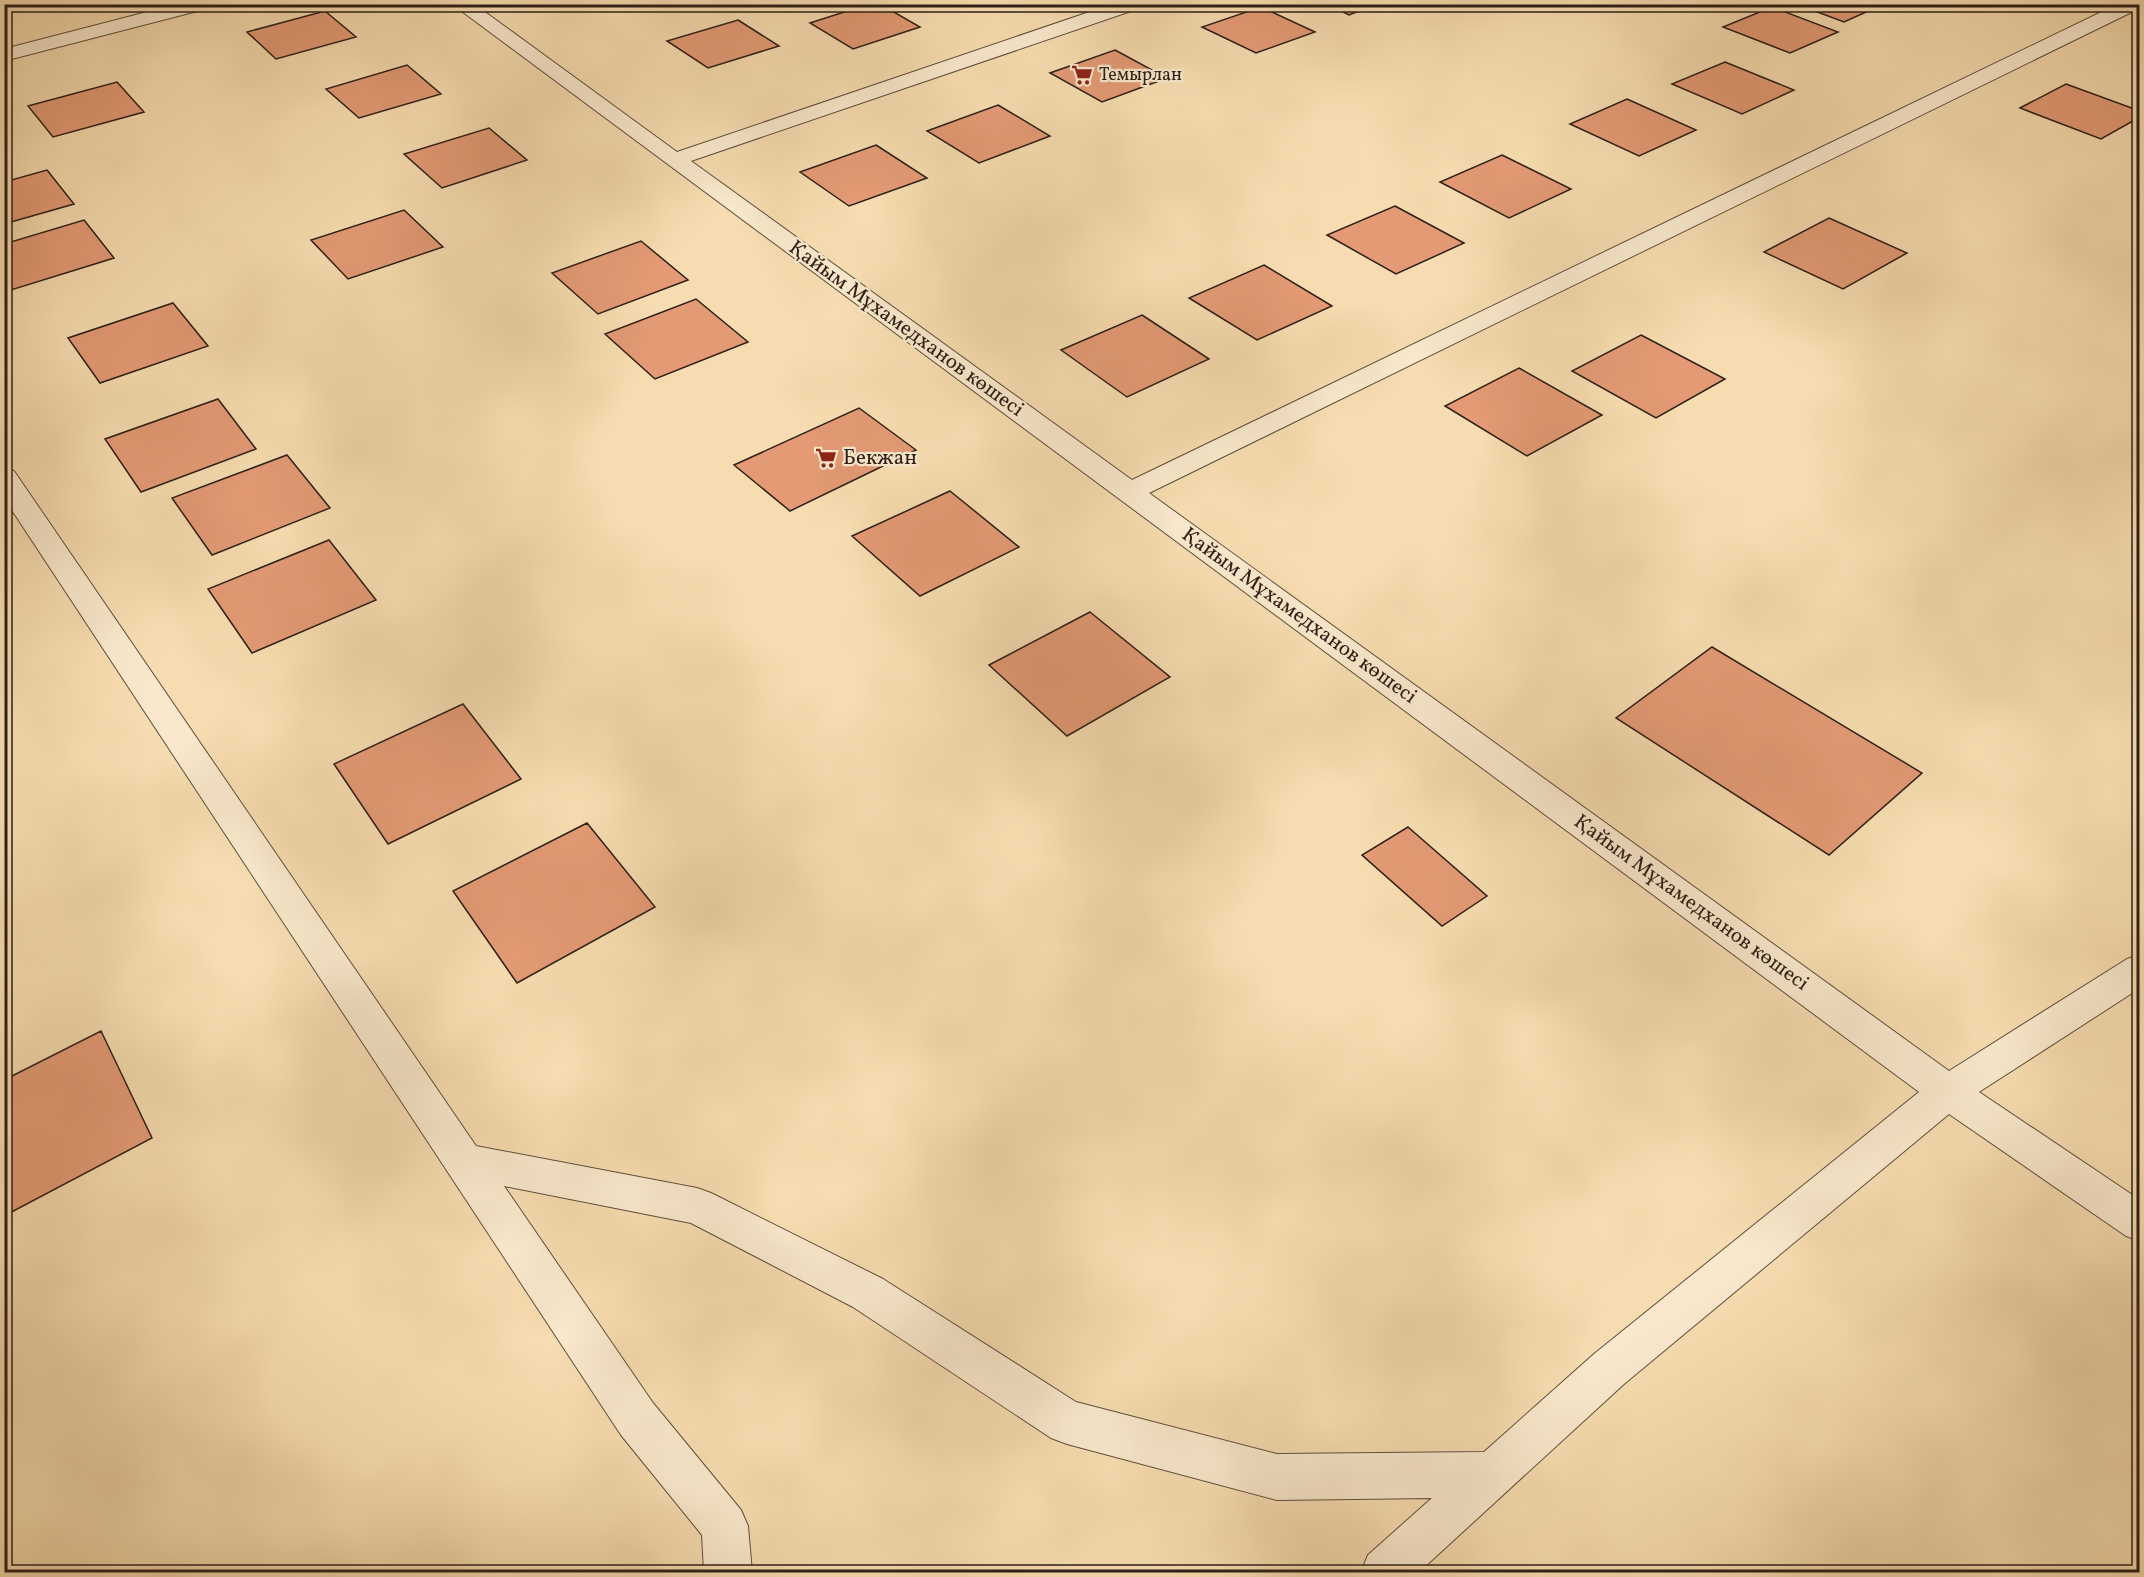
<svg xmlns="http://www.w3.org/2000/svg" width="2144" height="1577" font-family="Vollkorn,serif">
<rect width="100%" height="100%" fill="#f6dcb0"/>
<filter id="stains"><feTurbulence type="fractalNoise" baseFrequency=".00333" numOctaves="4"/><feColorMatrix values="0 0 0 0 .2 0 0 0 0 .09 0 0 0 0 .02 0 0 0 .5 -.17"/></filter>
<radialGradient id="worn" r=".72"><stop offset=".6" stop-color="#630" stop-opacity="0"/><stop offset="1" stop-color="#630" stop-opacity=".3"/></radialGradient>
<!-- building -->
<path fill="#e39a75" stroke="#2d1f16" stroke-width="1.5" d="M869,4H880L920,27L853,49L810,23Z
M1327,4H1377L1349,15Z
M1796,4H1884L1844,22Z
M1261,7L1315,32L1256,53L1202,27Z
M1772,7L1838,32L1790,53L1723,27Z
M325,11L356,37L276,59L247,32Z
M738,20L779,46L708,68L667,41Z
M1115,50L1167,78L1102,102L1050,73Z
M1725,62L1794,90L1742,114L1672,84Z
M407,65L441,94L359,118L326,89Z
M117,82L144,112L53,137L28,106Z
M2066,84L2140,111V117L2101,139L2020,108Z
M1627,99L1696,130L1639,156L1570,124Z
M998,105L1050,136L979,163L927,131Z
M489,128L527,160L442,188L404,154Z
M876,145L927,178L849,206L800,172Z
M1502,155L1571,189L1509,218L1440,182Z
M47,170L74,204L4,224V182Z
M1395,206L1464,243L1396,274L1327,235Z
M404,210L443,247L348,279L311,240Z
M1829,218L1907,253L1843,289L1764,252Z
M84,220L114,258L11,290L4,281V244Z
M641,241L688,280L598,314L552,273Z
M1264,265L1332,306L1257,340L1189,298Z
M696,299L748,342L655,379L605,334Z
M173,303L208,346L100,383L68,338Z
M1142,315L1209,359L1127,397L1061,350Z
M1641,335L1725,379L1656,418L1572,371Z
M1519,368L1602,415L1527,456L1445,406Z
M218,399L256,449L141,492L105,439Z
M859,408L916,450L790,511L734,465Z
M287,455L330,508L212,555L172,498Z
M950,491L1019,547L920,596L852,536Z
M329,540L376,600L252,653L208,589Z
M1090,612L1170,677L1067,736L989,665Z
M1712,647L1922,773L1829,855L1616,718Z
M463,704L521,779L388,844L334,764Z
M587,823L655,907L517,983L453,891Z
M1408,827L1487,896L1442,926L1362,855Z
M101,1031L152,1138L4,1216V1080Z"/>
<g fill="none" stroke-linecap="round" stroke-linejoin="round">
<defs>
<path id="minor" d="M178,4H211L209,8L4,61V49Z
M452,4H474L677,152L1113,4H1142L1140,8L691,161L1132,480L2118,4H2140V8L1149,493L1949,1071L2127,959L2140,955V988L1979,1092L2140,1200V1241L2126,1236L1949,1114L1624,1384L1419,1572H1361L1368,1555L1432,1498L1277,1500L1067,1444L1051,1438L853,1307L691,1223L504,1186L653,1403L741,1510L748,1526L752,1572H704L702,1535L621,1435L4,498V469L14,471L476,1146L697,1188L711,1193L883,1279L1076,1402L1277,1454L1484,1452L1594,1354L1919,1092Z"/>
</defs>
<!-- minor casing -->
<use href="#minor" stroke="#5f4e3c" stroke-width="2"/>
<!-- minor -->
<use href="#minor" fill="#f9e8cc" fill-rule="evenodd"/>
</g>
<!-- icons -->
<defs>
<symbol id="supermarket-bare" viewBox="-9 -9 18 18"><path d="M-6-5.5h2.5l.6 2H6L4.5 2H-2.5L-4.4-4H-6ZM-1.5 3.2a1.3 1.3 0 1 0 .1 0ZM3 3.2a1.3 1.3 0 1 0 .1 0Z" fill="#8f2418" stroke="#f9e8cc" stroke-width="2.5" paint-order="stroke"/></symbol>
</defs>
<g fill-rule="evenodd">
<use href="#supermarket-bare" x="1067" y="60" width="30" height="30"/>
<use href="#supermarket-bare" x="811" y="443" width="30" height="30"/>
</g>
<g text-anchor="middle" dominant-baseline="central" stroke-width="4.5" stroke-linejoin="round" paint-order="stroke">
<!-- far-poi labels -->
<g font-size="18" fill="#2d1f16" stroke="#f9e8cc" text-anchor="start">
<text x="1099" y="75">Темырлан</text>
</g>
<!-- street labels -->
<g font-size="21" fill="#2d1f16" stroke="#f9e8cc">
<text transform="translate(906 329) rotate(36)">Қайым Мұхамедханов көшесі</text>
<text transform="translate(1299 616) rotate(36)">Қайым Мұхамедханов көшесі</text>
<text transform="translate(1691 903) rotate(36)">Қайым Мұхамедханов көшесі</text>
</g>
<!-- poi labels -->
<g font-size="21" fill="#2d1f16" stroke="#f9e8cc" text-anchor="start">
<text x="843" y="458">Бекжан</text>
</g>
</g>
<!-- margin -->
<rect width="2144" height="1577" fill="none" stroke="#f6dcb0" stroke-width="24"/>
<rect x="6" y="6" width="2132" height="1565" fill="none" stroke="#2d1f16" stroke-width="3"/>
<rect x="12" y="12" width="2120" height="1553" fill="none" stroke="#2d1f16" stroke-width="1.5"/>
<rect width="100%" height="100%" filter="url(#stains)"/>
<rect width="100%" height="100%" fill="url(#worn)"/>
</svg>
